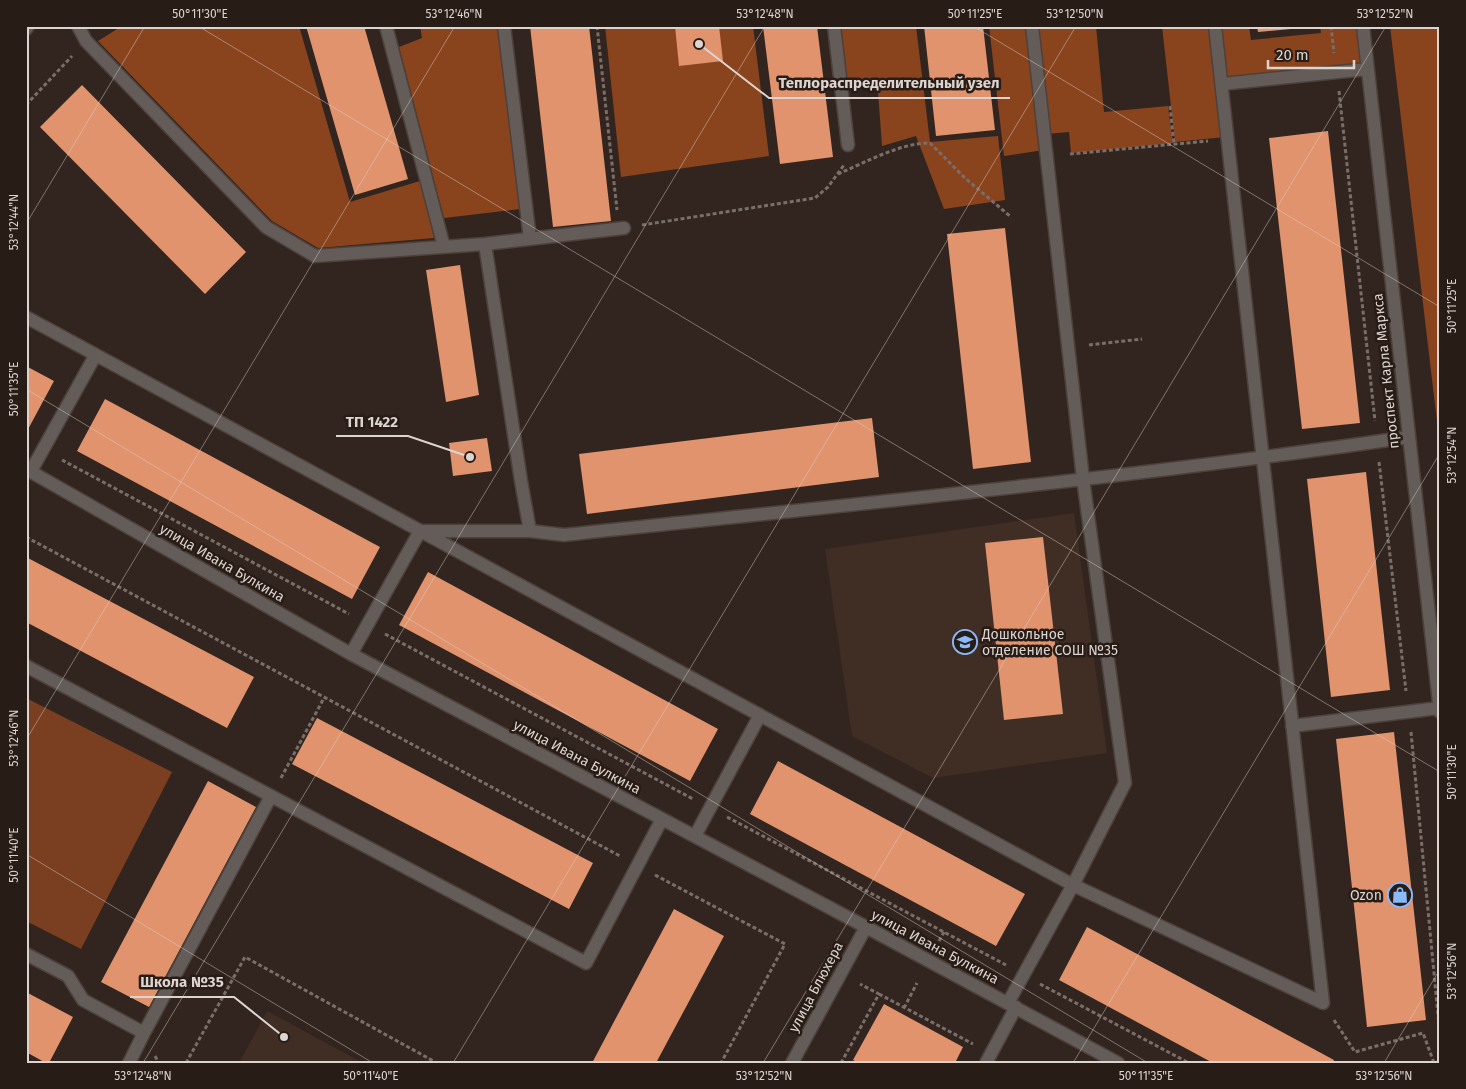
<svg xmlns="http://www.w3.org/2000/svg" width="1466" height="1089" font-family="'Fira Sans',sans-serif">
<rect width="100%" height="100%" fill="#32251f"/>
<!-- built -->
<path fill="#402d24" d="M1074,513L1107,753L933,778L852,736L825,549Z
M267,1011L363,1063H239Z"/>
<!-- green -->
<path fill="#7a3f20" d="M26,698L172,772L81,949L26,921Z"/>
<!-- forest -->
<path fill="#89441e" d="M122,26H299L350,202L420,181L434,238L318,248L272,221L98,41Z
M420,26H498L520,209L444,218L399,47L422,38Z
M605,26H753L769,156L621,177Z
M839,26H916L930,142L998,136L1005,200L944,209L916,136L882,146L877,78L846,84Z
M989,26H1031L1044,150L1004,156Z
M1035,26H1096L1104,112L1168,106L1173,143L1071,153L1069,132L1046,134Z
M1162,26H1213L1225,137L1175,142Z
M1217,26H1249L1251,40L1321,33L1320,26H1358L1362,67L1223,82Z
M1390,26H1440V438H1439Z"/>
<!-- building -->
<path fill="#e0936d" d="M306,26H364L408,179L355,195Z
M530,26H589L611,221L553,227Z
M675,26H719L723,61L679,66Z
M763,26H817L833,157L780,164Z
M924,26H983L995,130L936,136Z
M1257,26H1301V28L1258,32Z
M82,85L246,252L205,294L40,127Z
M1328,131L1360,423L1302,429L1269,138Z
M1005,228L1031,462L973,469L947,234Z
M460,265L479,395L446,402L426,270Z
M26,366L54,381L26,433Z
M105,399L380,547L352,599L77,451Z
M872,418L879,477L587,514L579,454Z
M487,438L492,471L453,476L449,443Z
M1366,472L1390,690L1331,697L1307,479Z
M1043,537L1063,714L1004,720L985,543Z
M26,557L254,677L227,728L26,622Z
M428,572L718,729L690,781L399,625Z
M317,718L593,863L569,909L292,764Z
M1394,732L1426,1020L1367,1027L1336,739Z
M778,761L1025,894L996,946L750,814Z
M208,781L256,807L149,1007L101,982Z
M674,909L724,936L656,1063H592Z
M1087,927L1334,1060L1333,1063H1213L1059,980Z
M26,992L73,1017L49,1063H46L26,1052Z
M884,1004L963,1047L955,1063H859L853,1060Z"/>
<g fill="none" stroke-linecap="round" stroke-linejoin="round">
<defs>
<path id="minor" d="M78,26L86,41L266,227L315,256L485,244L624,228
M386,26L444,247
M504,26L530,239
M834,26L848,145
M1215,26L1323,1003
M1363,26L1440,712
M26,29L28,26
M1222,84L1367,69
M485,244L521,481L530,531
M26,317L1073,885L1323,1003
M26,469L351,654L866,927L1118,1063
M31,471L95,356
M351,654L420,531H530L564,535C846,505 1129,478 1409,437
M26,666L586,963L662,819
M1292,726L1439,708
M695,836L760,715
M26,954L68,976L83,1000L144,1033L271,796
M1008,1003L1073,885L1125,783L1083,479L1032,26
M129,1063L144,1033
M792,1063L866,927
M986,1063L1016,1007"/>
</defs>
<!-- minor casing -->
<use href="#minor" stroke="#4d413b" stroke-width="15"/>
<!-- path -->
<path stroke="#796e69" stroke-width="3" stroke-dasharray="4 2.5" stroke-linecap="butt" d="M597,26L617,210
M1331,26L1334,53
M1339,91L1375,421
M26,105L72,56
M1170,106L1174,144
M1070,154L1208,141
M838,174C866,162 900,143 930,143L965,178L1011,217
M642,225L815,198L828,187L844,165
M1089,345L1142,339
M62,460L349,614
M1379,462L1406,691
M26,537L620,856
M385,634L693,799
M1411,732L1440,1036
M281,778L324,698
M727,817L1006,965
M655,875L785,944L721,1063
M939,941L944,932
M1040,984L1189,1063
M879,994L973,1044
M904,1008L917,983
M1334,1020L1355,1052L1423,1033L1434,1063
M155,1056L159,1063
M186,1063L245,957L437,1063
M841,1063L879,994L860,984"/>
<!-- minor -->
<use href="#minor" stroke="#635c59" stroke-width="12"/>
</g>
<!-- ticks -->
<path fill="none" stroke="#ddd4d0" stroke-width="1" stroke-opacity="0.45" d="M198,26L1440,772M973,26L1440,307M26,224L145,26M26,389L1148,1063M26,740L455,26M26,854L373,1063M143,1063L765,26M453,1063L1076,26M763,1063L1386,26M1073,1063L1440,453M1384,1063L1440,969"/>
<!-- icons -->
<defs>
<symbol id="school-ring" viewBox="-11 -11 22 22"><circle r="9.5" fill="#281c16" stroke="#8abafc" stroke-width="1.5"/><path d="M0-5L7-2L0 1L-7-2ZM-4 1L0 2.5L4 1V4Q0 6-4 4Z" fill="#8abafc"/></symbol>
<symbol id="shop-ring" viewBox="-11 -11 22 22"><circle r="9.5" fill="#281c16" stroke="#8abafc" stroke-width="1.5"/><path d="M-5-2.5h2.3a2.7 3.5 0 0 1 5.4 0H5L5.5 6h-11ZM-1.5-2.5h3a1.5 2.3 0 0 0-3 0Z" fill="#8abafc"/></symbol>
</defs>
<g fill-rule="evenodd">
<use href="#school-ring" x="951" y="628" width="28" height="28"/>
<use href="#shop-ring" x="1386" y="881" width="28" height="28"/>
</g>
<g text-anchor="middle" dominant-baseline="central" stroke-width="5" stroke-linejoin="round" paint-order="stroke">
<!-- street labels -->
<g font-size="14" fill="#ddd4d0" stroke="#281c16">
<text transform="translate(1386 371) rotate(-96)">проспект Карла Маркса</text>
<text transform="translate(222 563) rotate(30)">улица Ивана Булкина</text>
<text transform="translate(577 757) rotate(28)">улица Ивана Булкина</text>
<text transform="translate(935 947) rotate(28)">улица Ивана Булкина</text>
<text transform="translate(816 987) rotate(-62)">улица Блюхера</text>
</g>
<!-- poi labels -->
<g font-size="14" fill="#ddd4d0" stroke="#281c16" text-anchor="start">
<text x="982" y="634">Дошкольное<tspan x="982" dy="16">отделение СОШ №35</tspan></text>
<text x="1382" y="895" text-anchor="end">Ozon</text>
</g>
</g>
<!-- callouts -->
<path fill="none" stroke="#ddd4d0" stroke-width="2" d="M699 44L769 98H1010M470 457L408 436H336M284 1037L234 997H130"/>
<g fill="#ddd4d0" stroke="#281c16" stroke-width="2">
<circle cx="699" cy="44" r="5"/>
<circle cx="470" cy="457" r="5"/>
<circle cx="284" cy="1037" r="5"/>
</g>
<g font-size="15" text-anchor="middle" font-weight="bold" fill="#ddd4d0" stroke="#281c16" stroke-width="5" stroke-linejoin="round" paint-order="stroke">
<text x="889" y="88">Теплораспределительный узел</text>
<text x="372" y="427">ТП 1422</text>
<text x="182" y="987">Школа №35</text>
</g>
<!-- border -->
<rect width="1466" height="1089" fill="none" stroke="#281c16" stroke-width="55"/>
<!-- scale -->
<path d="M1268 60v8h86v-8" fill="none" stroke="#ddd4d0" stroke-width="2.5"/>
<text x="1276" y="60" font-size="15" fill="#ddd4d0" stroke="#281c16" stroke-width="4" paint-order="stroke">20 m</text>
<rect x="28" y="28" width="1410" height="1034" fill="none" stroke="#ddd4d0" stroke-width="2"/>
<g font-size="12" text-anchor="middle" fill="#ddd4d0">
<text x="200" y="18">50°11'30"E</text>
<text x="454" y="18">53°12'46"N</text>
<text x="765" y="18">53°12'48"N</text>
<text x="975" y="18">50°11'25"E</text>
<text x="1075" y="18">53°12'50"N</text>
<text x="1385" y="18">53°12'52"N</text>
<text transform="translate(14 222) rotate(-90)" y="4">53°12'44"N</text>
<text transform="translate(1452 306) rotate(-90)" y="4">50°11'25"E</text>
<text transform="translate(14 389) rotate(-90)" y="4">50°11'35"E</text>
<text transform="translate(1452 455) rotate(-90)" y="4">53°12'54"N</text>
<text transform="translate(14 738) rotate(-90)" y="4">53°12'46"N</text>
<text transform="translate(1452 772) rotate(-90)" y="4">50°11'30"E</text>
<text transform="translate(14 855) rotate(-90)" y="4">50°11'40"E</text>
<text transform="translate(1452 971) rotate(-90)" y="4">53°12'56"N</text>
<text x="143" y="1080">53°12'48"N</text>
<text x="371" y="1080">50°11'40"E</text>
<text x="764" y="1080">53°12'52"N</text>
<text x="1146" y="1080">50°11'35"E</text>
<text x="1384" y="1080">53°12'56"N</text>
</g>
</svg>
